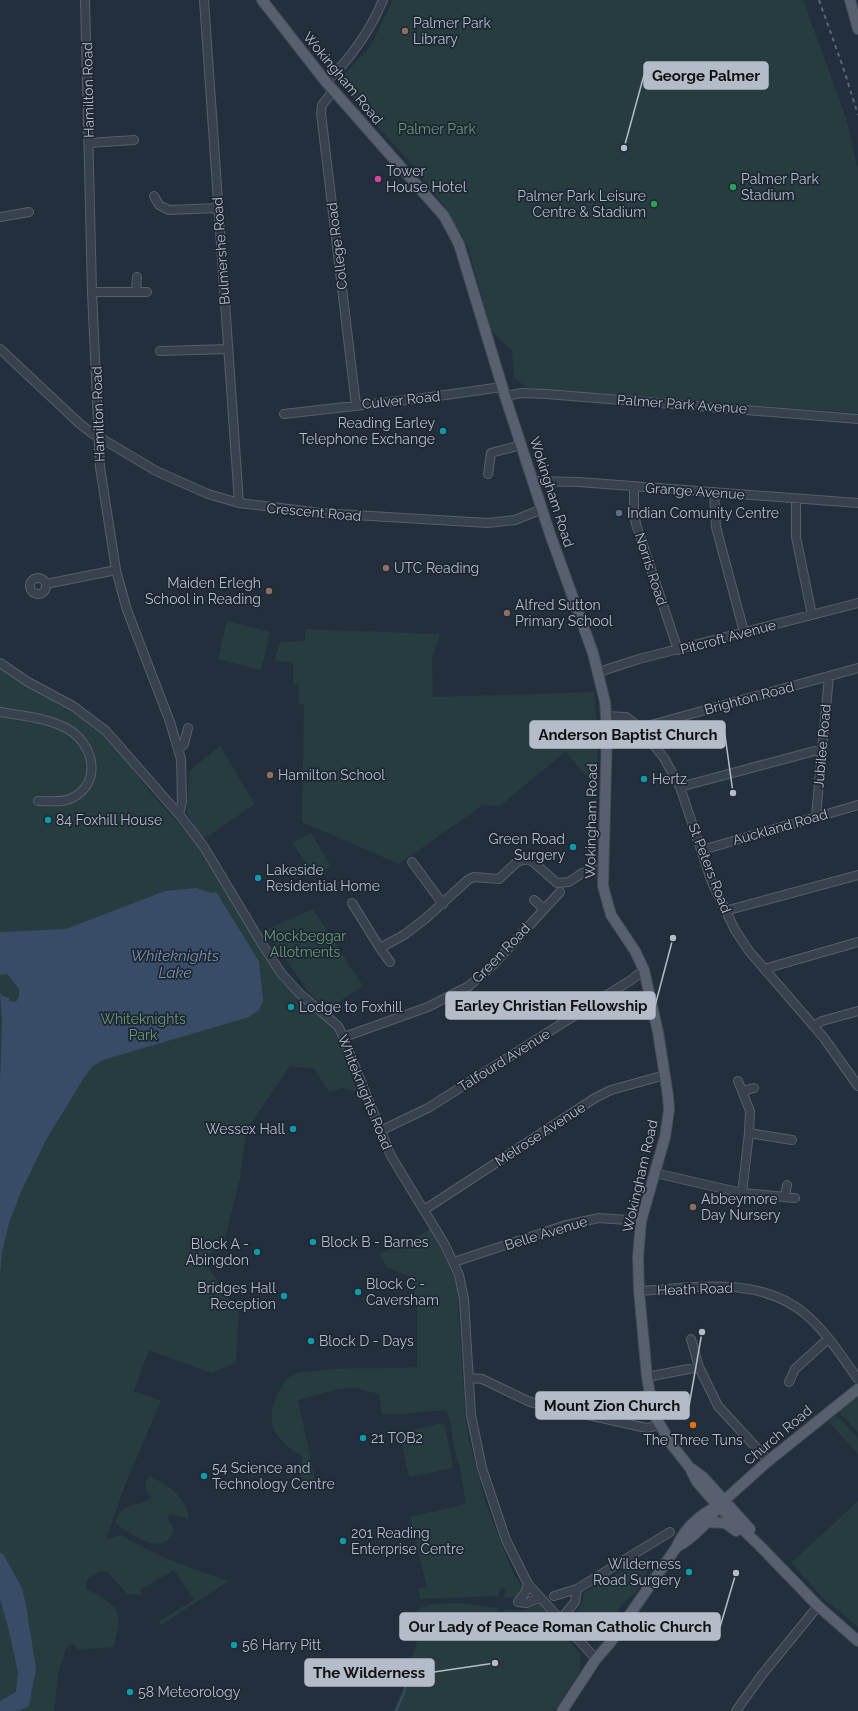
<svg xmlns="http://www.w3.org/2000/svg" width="858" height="1711" font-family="Raleway,sans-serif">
<rect width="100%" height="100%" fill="#242f3e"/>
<!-- green -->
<path fill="#263c3f" d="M393,0H803L846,118L858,169V413L527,388L514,377L512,351L491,331L468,247L459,230L445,207L413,166L338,81L370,47Z
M227,621L270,632L261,670L218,659Z
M305,629L440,634L432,658L433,697L594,692L598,730L596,787L565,752L500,806L483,805L399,864L302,822L304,705L299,704L298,684L293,683V662L274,661L280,642L305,641Z
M0,665L107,730L116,750L121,756L126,758L129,765L150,792L202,849L284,983L309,1007L336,1027L342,1038L357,1092L343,1088L329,1092L314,1069L290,1066L247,1129L240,1178L225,1238L204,1261L239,1313L236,1363L211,1373L149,1350L134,1391L161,1401L125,1485L106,1540L120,1535C155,1555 191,1569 229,1581L161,1625L159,1621L194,1600L174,1570L140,1590L143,1595L127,1594L108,1572L100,1571L87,1580L86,1589L100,1596L116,1608L119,1622L114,1647L79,1650L72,1644L67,1646L59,1669L54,1711H0Z
M220,746L255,804L202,840L187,813L189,771Z
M311,833L331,866L314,877L293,843Z
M313,909L363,986L328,1009L310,994L265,930Z
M432,1229L457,1285L465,1415L469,1440L486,1504L513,1573L523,1588L519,1596L504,1598L506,1589L501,1588L498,1596L420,1599L418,1589L427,1587L410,1517L466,1504L459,1463L454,1448L450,1420L446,1410C424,1411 404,1416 382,1414L379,1394L355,1388L339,1389L298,1400L316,1485L304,1484L300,1474L303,1457C287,1447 268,1433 272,1412C275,1399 281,1380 295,1374C300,1371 307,1372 313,1371C347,1366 382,1370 417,1367V1304L411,1277L386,1267L380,1254Z
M858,1395V1432L838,1411Z
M836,1415L858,1438V1454L828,1421Z
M444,1423L453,1468L409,1477L399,1433Z
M149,1476C167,1484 187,1497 189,1519L170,1514L168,1519L174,1529C165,1560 131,1534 115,1523C121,1499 139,1510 151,1497L147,1493L145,1482Z
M858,1501V1627L824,1599L791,1563Z
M647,1557L652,1565L635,1593L621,1606L604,1635C591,1637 583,1621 575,1613L582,1604L584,1593Z
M462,1603L498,1608L497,1616H503L504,1609L524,1610L539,1604L547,1611L581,1656L580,1671L554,1711H393L403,1689L407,1670L415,1649L418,1637L416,1611C428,1601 447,1604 462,1603Z"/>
<!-- water -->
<path fill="#394c67" d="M196,888L211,893L216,892L259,961L263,1001L259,1010L249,1017L103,1060L93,1066L85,1076L46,1140L21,1192L9,1223L2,1253L0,1274V1081L2,1022L0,992L2,996L10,998L9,1001L16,1002L19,996V989L7,974L0,975V932L66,929L165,891Z
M0,1553L3,1554L22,1588L26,1605L36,1669L29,1706L18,1711H0V1701L16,1692L18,1672L8,1627L0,1599Z"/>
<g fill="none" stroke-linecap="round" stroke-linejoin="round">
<!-- stream -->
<path stroke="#394c67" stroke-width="2" d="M396,1711L404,1693L410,1667"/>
<defs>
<path id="minor" d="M85,0L92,292L100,467L116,570L127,610L170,722L181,759L182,802L179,814
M204,0L239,503
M326,82C350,59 370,31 383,0
M333,91L322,105L321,113L356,405
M89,143L134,140
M154,196L159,205L169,210L218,208
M0,217L29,212
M92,292H147
M136,292L137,277
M0,349L80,424L93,434L98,436
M160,351L228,349
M505,396L522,393L546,394L858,419
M284,414L424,398L502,387
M99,439L104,440L156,471L208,494L239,503L321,513L488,523L515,520L542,509
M488,474L491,453L521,445
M533,481L579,482L858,503
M634,486V514L636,524L678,650
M714,492L716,527L744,632
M796,499V537L812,615
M30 586a8 8 0 1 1 16 0a8 8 0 1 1-16 0Z
M46,584L116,570
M0,663L28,682L73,706L106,731L182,818L204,847L262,944L281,973L299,993L338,1026L341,1032L391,1156L445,1245L459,1275L464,1299L471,1415L482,1468L506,1540L528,1584L596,1659
M599,672L639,659L858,603
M0,712C22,716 45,717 66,728C93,742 104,782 72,798C62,803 48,801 38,801
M607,716L626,717L640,728L664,758L680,787L711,880L735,930L749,951L824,1038L858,1086
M640,728L858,668
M179,749L184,744L188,728
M680,787L822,749
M816,816L829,676
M702,850L858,805
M412,862L443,904
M534,900L544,909
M352,903L380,948
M725,911L858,875
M390,962L380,948L404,935L425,919L469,879L474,877L499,879L517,862L526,859L533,862L557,883L569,882L582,873L602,869
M764,969L858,942
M814,1026L822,1021L858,1011
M344,1037L428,1007L469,986L493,965L560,892
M738,1081L750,1111L749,1133L742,1193
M743,1091L754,1088
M380,1131L428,1108L631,980L644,970
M749,1133L792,1140
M655,1173L742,1193L795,1198
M785,1196L787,1185
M424,1210L595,1098L611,1090L665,1075
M454,1262L566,1225L599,1218L641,1221
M639,1291C692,1288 758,1275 804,1313C826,1331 842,1357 858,1379
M691,1339L699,1367
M647,1377L699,1367L718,1406L764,1456L767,1462
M469,1378L482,1379L530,1402L642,1427L648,1428L659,1425
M789,1382L795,1369L828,1339
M554,1596L577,1589L670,1532
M518,1602L527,1603L539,1598
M518,1602L525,1593L528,1584
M560,1620L575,1602L577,1589
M736,1711L761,1676L818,1606"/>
<path id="major" d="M262,0L326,82L444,216L459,244L505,396L550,534L593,653L605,702L607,730L603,886L611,915L635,951L644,970L658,1032L668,1096L669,1110L665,1137L641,1221L638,1257L639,1291L647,1377L653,1413L672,1445L690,1468L697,1482L718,1506L760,1546L818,1606L858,1641
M850,0L858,29
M692,1469L703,1477L750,1529
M706,1522L725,1523L736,1531
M677,1547C693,1538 709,1522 718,1506L767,1462L858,1389
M562,1711L596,1659L610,1643L676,1548C684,1529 700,1514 718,1506"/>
</defs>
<!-- minor casing -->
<use href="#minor" stroke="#565f6c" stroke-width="10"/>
<!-- major casing -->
<use href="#major" stroke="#414a57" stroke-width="12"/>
<!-- minor -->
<use href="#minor" stroke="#38414e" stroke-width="8"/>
<!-- major -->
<use href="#major" stroke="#56606e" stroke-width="10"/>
<!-- rail -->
<path stroke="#5a6575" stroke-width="2" stroke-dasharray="4 4" stroke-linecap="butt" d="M819,0L844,70L858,115"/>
</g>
<!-- markers -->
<g fill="#8d6e63" stroke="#1d2633" stroke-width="1.5">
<circle cx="405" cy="31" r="4"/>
<circle cx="386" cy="568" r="4"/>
<circle cx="269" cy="591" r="4"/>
<circle cx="507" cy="613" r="4"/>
<circle cx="270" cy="775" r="4"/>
<circle cx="693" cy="1207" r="4"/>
</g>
<circle fill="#d1479c" stroke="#1d2633" stroke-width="1.5" cx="378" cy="179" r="4"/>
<g fill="#2e9e5b" stroke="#1d2633" stroke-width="1.5">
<circle cx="733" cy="187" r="4"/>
<circle cx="654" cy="204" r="4"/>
</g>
<g fill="#0f9aa8" stroke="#1d2633" stroke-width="1.5">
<circle cx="443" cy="431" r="4"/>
<circle cx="644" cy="779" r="4"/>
<circle cx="48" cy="820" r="4"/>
<circle cx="573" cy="847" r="4"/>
<circle cx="258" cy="878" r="4"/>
<circle cx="291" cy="1007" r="4"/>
<circle cx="293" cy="1129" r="4"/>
<circle cx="313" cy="1242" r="4"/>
<circle cx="257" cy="1252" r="4"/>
<circle cx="358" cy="1292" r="4"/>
<circle cx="284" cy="1296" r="4"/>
<circle cx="311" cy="1341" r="4"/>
<circle cx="363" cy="1438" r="4"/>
<circle cx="204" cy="1476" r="4"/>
<circle cx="343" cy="1541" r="4"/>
<circle cx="689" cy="1572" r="4"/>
<circle cx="234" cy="1645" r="4"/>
<circle cx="130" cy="1692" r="4"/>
</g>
<circle fill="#5c6f8a" stroke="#1d2633" stroke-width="1.5" cx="619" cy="513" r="4"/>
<circle fill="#e8710a" stroke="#1d2633" stroke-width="1.5" cx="693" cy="1425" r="4"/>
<g text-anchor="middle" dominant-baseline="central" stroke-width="3.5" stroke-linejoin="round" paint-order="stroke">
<!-- poi labels -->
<g font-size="14" fill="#b4bcc9" stroke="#1d2633" text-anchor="start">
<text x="413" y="23">Palmer Park<tspan x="413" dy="16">Library</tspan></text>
<text x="386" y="171">Tower<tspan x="386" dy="16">House Hotel</tspan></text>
<text x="741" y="179">Palmer Park<tspan x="741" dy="16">Stadium</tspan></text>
<text x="646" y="196" text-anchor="end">Palmer Park Leisure<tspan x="646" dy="16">Centre &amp; Stadium</tspan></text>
<text x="435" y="423" text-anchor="end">Reading Earley<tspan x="435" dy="16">Telephone Exchange</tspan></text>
<text x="627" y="513">Indian Comunity Centre</text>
<text x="394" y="568">UTC Reading</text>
<text x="261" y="583" text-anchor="end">Maiden Erlegh<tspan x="261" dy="16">School in Reading</tspan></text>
<text x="515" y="605">Alfred Sutton<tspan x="515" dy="16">Primary School</tspan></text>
<text x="278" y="775">Hamilton School</text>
<text x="652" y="779">Hertz</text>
<text x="56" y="820">84 Foxhill House</text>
<text x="565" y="839" text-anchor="end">Green Road<tspan x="565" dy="16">Surgery</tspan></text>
<text x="266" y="870">Lakeside<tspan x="266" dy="16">Residential Home</tspan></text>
<text x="299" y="1007">Lodge to Foxhill</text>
<text x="285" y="1129" text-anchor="end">Wessex Hall</text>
<text x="701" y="1199">Abbeymore<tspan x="701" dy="16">Day Nursery</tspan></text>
<text x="321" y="1242">Block B - Barnes</text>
<text x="249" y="1244" text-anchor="end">Block A -<tspan x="249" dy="16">Abingdon</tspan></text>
<text x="366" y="1284">Block C -<tspan x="366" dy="16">Caversham</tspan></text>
<text x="276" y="1288" text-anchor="end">Bridges Hall<tspan x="276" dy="16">Reception</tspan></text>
<text x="319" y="1341">Block D - Days</text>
<text x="371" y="1438">21 TOB2</text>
<text x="693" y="1440" text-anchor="middle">The Three Tuns</text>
<text x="212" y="1468">54 Science and<tspan x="212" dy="16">Technology Centre</tspan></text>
<text x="351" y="1533">201 Reading<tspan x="351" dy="16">Enterprise Centre</tspan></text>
<text x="681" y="1564" text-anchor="end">Wilderness<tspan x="681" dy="16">Road Surgery</tspan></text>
<text x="242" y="1645">56 Harry Pitt</text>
<text x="138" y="1692">58 Meteorology</text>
</g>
<!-- street labels -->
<g font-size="14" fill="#b4bcc9" stroke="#1d2633">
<text transform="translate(343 78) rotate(50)">Wokingham Road</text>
<text transform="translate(88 90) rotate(-91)">Hamilton Road</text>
<text transform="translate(337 246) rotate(-97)">College Road</text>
<text transform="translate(221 251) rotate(-94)">Bulmershe Road</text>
<text transform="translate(401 400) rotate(-6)">Culver Road</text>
<text transform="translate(682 404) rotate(4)">Palmer Park Avenue</text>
<text transform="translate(98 414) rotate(-92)">Hamilton Road</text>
<text transform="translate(695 491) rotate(4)">Grange Avenue</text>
<text transform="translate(552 492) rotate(72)">Wokingham Road</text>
<text transform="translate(314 512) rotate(5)">Crescent Road</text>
<text transform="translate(651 569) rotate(72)">Norris Road</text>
<text transform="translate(728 637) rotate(-15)">Pitcroft Avenue</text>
<text transform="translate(749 698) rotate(-15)">Brighton Road</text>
<text transform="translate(822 746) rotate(-85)">Jubilee Road</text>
<text transform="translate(591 821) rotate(-89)">Wokingham Road</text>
<text transform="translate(780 827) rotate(-16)">Auckland Road</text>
<text transform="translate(710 868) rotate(69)">St Peters Road</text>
<text transform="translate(501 953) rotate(-46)">Green Road</text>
<text transform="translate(504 1060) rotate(-32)">Talfourd Avenue</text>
<text transform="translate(365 1092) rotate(68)">Whiteknights Road</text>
<text transform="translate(540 1134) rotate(-33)">Melrose Avenue</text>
<text transform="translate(640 1176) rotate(-77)">Wokingham Road</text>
<text transform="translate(546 1233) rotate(-17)">Belle Avenue</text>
<text transform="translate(695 1289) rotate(-2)">Heath Road</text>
<text transform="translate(778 1435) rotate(-40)">Church Road</text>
</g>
<!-- park labels -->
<g font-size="14" fill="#6b9a76" stroke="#1d2633">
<text x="437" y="129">Palmer Park</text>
<text x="305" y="936">Mockbeggar<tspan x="305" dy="16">Allotments</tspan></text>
<text x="143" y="1019">Whiteknights<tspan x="143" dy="16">Park</tspan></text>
</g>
<!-- water labels -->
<g font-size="15" font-style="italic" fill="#7c92b1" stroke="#1d2633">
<text x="175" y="956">Whiteknights<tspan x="175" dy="17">Lake</tspan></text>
</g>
</g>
<!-- callouts -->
<path fill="none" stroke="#b4bcc9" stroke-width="1.5" d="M624 148L644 75M733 793L725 735M673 938L655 1006M702 1332L689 1406M736 1573L720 1627M495 1663L434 1672"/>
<g fill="#b4bcc9" stroke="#1d2633" stroke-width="1.5">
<circle cx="624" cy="148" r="4"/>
<circle cx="733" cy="793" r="4"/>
<circle cx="673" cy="938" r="4"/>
<circle cx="702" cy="1332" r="4"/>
<circle cx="736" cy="1573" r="4"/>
<circle cx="495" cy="1663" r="4"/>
</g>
<g fill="#b4bcc9" stroke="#b4bcc9" stroke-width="1.5">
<rect x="644" y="62" width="124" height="27" rx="4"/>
<rect x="530" y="721" width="195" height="27" rx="4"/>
<rect x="446" y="992" width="209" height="27" rx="4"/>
<rect x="536" y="1392" width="153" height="27" rx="4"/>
<rect x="400" y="1613" width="320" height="27" rx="4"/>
<rect x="305" y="1659" width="129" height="27" rx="4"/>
</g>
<g font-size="15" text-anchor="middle" font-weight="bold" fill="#111">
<text x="706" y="81">George Palmer</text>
<text x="628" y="740">Anderson Baptist Church</text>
<text x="551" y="1011">Earley Christian Fellowship</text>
<text x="612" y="1411">Mount Zion Church</text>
<text x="560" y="1632">Our Lady of Peace Roman Catholic Church</text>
<text x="369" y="1678">The Wilderness</text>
</g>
</svg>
